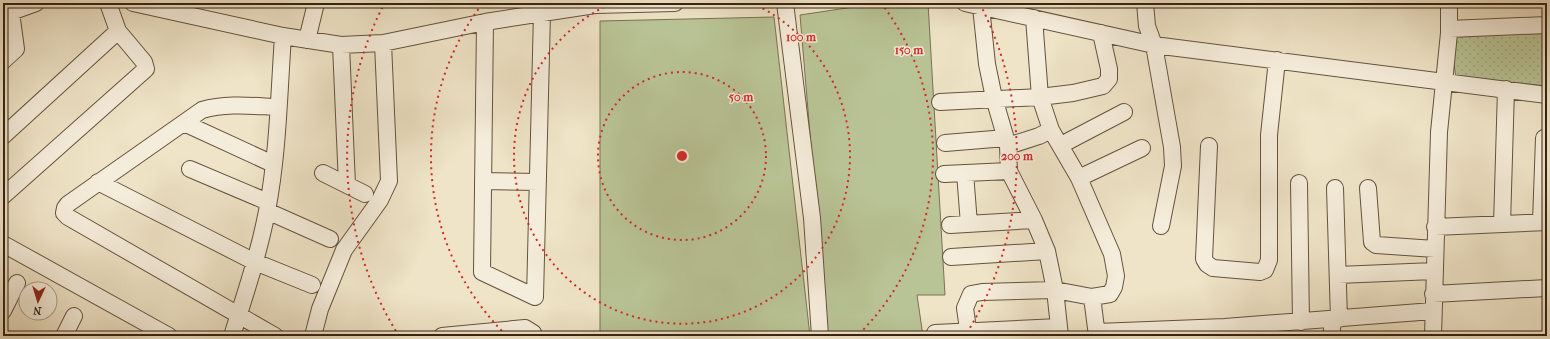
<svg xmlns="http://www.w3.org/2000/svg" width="1550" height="339" font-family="'IM FELL French Canon',serif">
<defs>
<pattern id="garden-dots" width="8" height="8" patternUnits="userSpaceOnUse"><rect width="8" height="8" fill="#b9c496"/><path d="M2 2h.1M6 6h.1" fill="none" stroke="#a0a880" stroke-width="1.8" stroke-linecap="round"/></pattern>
</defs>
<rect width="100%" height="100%" fill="#efe4c7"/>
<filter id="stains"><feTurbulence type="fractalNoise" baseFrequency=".005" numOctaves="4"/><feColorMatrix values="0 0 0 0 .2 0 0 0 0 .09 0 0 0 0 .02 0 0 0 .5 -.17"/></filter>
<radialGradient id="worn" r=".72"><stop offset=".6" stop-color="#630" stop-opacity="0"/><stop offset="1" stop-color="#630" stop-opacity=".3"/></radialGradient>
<!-- park -->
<path fill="#b9c496" stroke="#787354" d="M880,3H928L945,295H917L923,336H827L800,15Z
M774,17L810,336H600V21Z"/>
<!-- garden -->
<path fill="url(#garden-dots)" stroke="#787354" d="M1547,29V86L1456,77L1449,33Z"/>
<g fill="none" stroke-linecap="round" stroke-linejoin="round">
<defs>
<path id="minor" d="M133,3L283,36L341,45L383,43L485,22L595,5L675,3
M785,3L812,218L820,336
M965,3L1154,45L1547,95
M1145,3L1147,26L1154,45L1172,147L1173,166L1161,226
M981,7L987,64L994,98L1008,146
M3,11L11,12L36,3
M1034,18L1040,97L1051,130L1039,136L1008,146L1009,171L1034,220L1047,251L1055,290L1060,336
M485,22L482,272L535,297L542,13
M1449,29L1547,25
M307,40L316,3
M341,45L347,185
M3,61L16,49L11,12
M940,102L1040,97L1073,93L1103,86L1109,79V69L1101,33
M184,123L273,164
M1051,130L1079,178L1112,254L1116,276L1114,287L1110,294L1092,297
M3,136L118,31
M945,143L1006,138
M1061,145L1124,112
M1209,146L1204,259L1207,264L1213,268L1260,272L1265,270L1269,260V135L1277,60
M190,169L268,202
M323,173L365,194
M965,173L969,224
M944,174L1009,171
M1079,178L1142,148
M483,181L538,182
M98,182L255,262L312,285
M1299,183L1301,322
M1335,188L1339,319
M1368,188L1372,242L1376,245L1435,249
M3,196L146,69L144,62L118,31L108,3
M267,211L330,239
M1541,222L1544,138
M1502,224L1506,89
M950,225L1034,220
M1435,227L1547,222
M5,245L169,336
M951,257L1047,251
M1338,275L1434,271
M1433,294L1547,288
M3,311L17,283
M1332,319V336
M1097,332L1225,327L1433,311
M935,333L1059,327
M64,336L74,316
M232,336C245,295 259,253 267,211C278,154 279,94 283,36
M275,336L68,217L64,213L65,208L68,204L202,110C227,103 252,106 278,107
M313,336L320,309L344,250L380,200L389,181L383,43
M442,336L525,328L533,333V336
M969,336L965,308L971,294L982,292L1055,290L1092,297L1097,336
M1433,336L1439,132L1449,33V3"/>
</defs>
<!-- minor casing -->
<use href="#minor" stroke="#65523f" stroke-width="18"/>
<!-- minor -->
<use href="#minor" stroke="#f5eddb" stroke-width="16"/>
</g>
<!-- distance rings -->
<g fill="none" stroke="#d62828" stroke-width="2" stroke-dasharray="2 4">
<circle cx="682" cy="156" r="84"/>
<path d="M752 3A168 168 0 1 1 612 3"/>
<path d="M506 335A251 251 0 0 1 483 3M881 3A251 251 0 0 1 858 335"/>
<path d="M399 336A335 335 0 0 1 384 4M980 4A335 335 0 0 1 965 336"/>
</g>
<circle cx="682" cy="156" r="6" fill="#d62828" stroke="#f5eddb" stroke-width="2"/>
<g font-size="12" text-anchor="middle" font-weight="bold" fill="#d62828" stroke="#f5eddb" stroke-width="3" stroke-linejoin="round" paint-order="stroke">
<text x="801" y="41">100 m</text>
<text x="909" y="54">150 m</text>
<text x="741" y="101">50 m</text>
<text x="1017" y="160">200 m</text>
</g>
<!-- margin -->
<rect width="1550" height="339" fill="none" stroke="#efe4c7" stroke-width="16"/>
<rect x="4" y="4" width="1542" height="331" fill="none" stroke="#372212" stroke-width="2"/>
<rect x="8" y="8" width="1534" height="323" fill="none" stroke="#372212"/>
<!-- north arrow -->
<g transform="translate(38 301) rotate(184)"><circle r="19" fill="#f5eddb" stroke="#a99c8b"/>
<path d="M0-3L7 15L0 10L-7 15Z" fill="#8f2418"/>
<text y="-6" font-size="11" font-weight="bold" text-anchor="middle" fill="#372212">N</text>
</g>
<rect width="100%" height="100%" filter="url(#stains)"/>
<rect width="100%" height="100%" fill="url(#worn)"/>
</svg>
